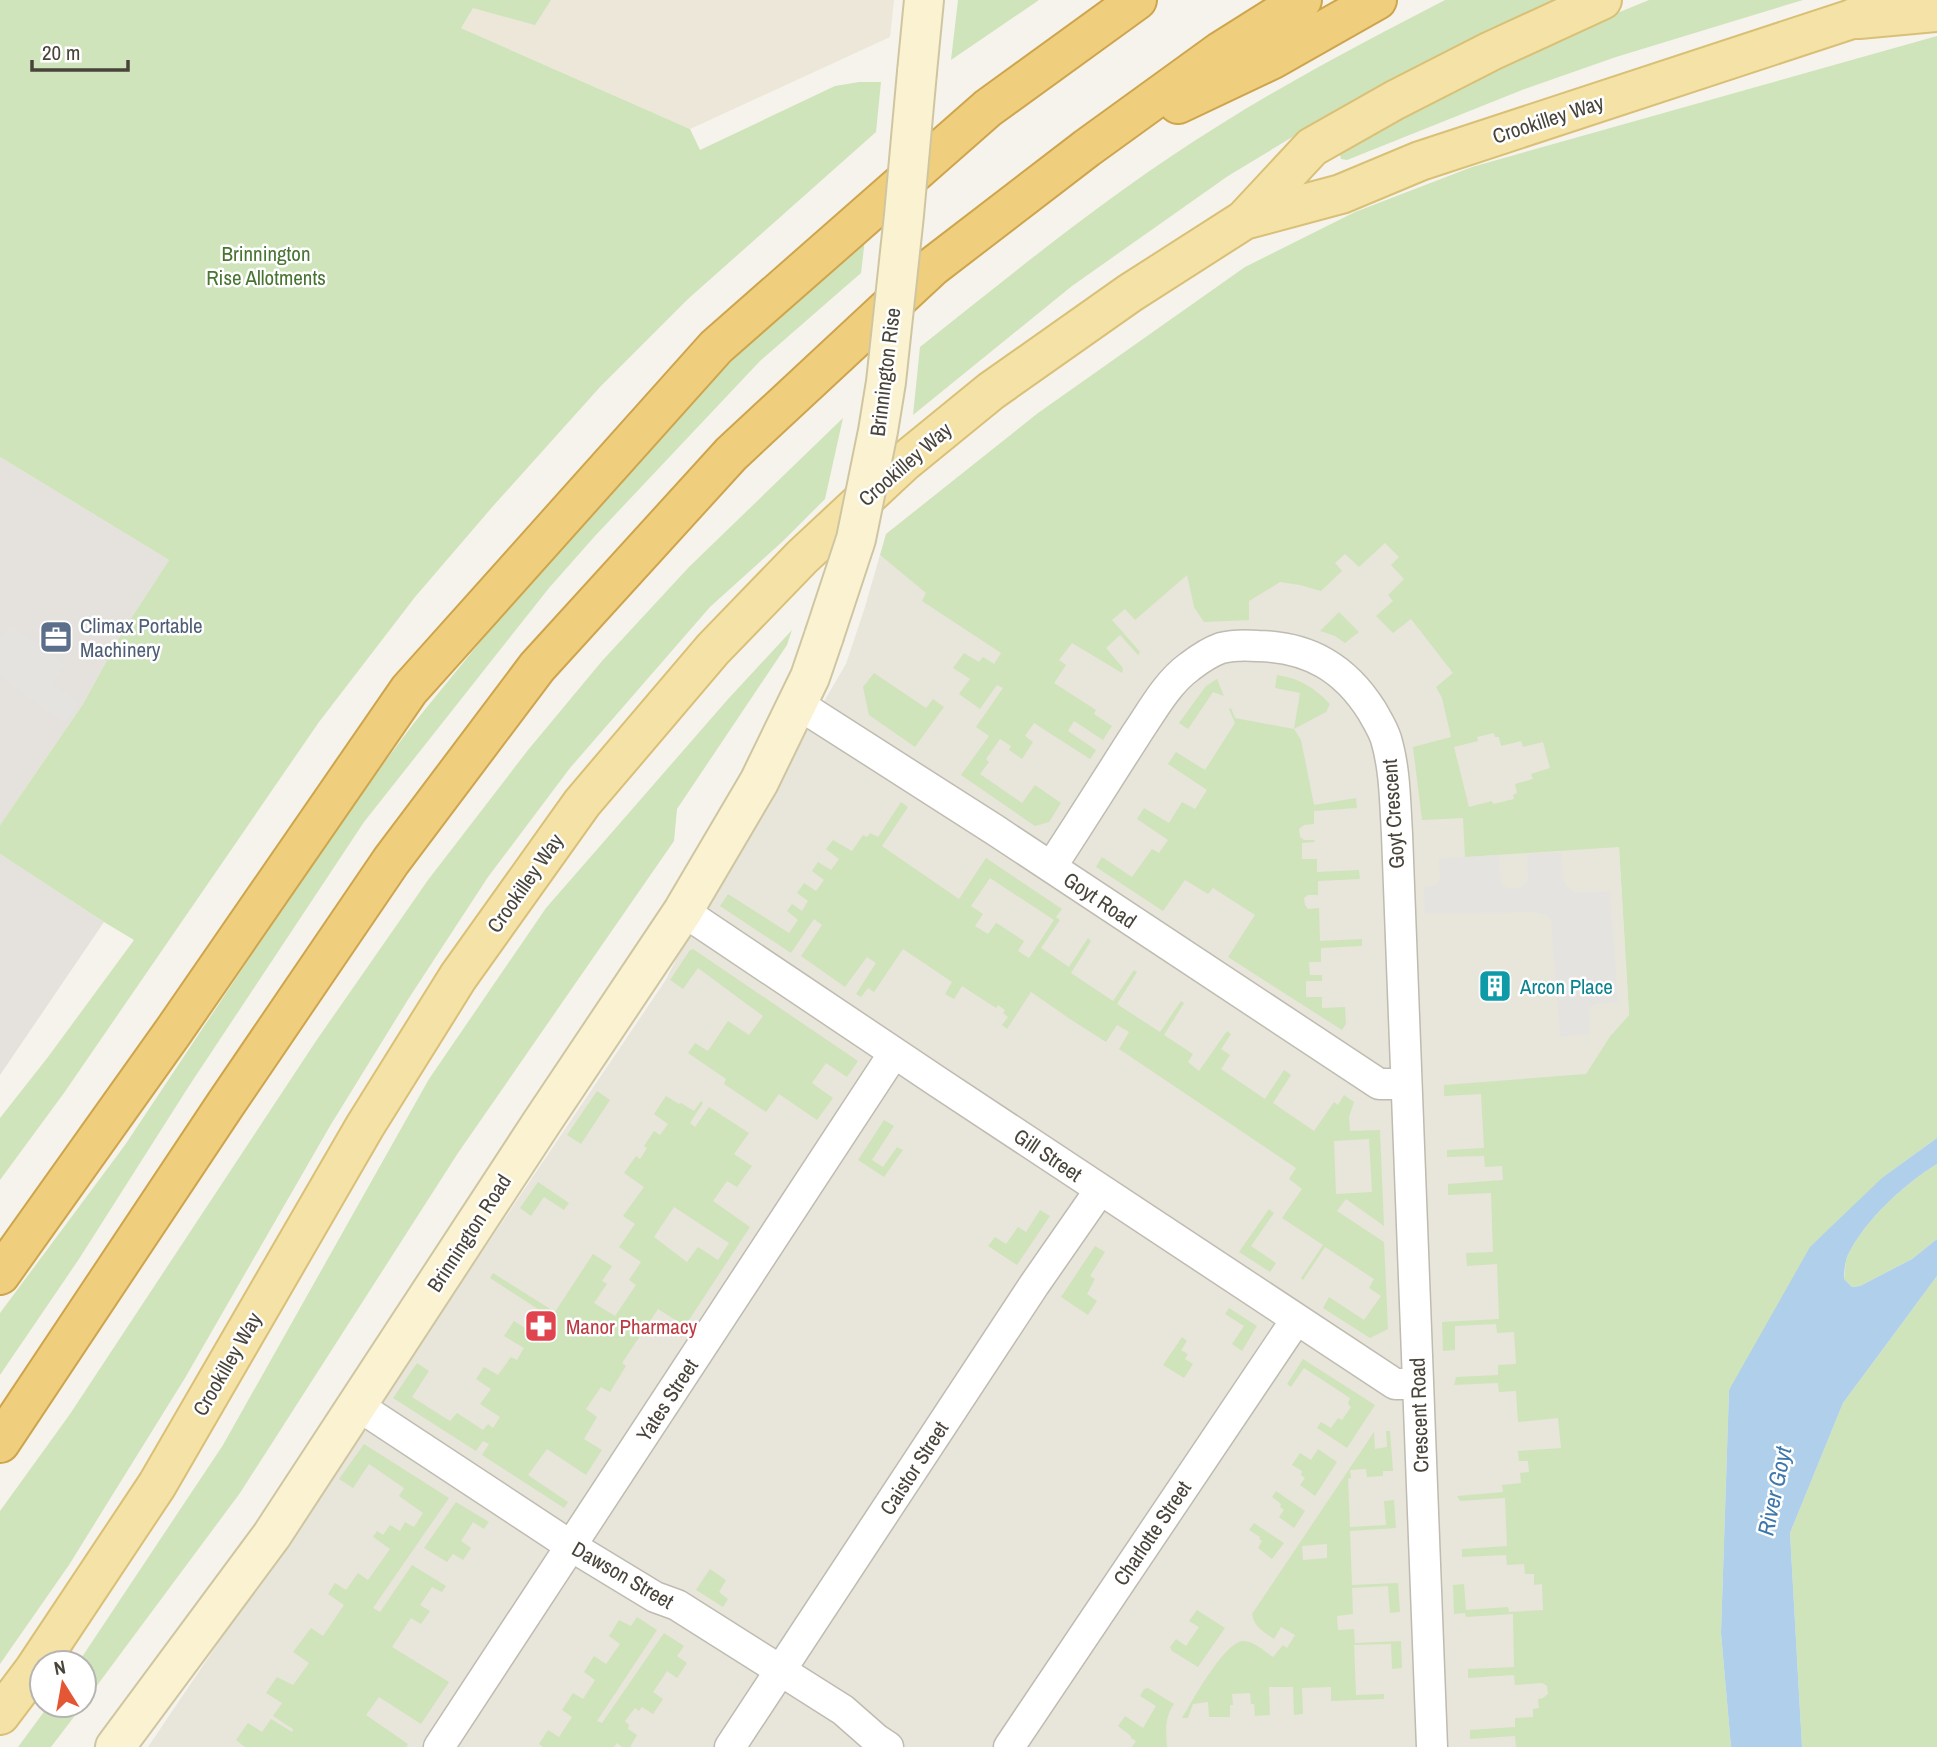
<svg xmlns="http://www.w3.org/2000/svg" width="1937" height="1747" font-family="'Archivo Narrow',sans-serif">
<rect width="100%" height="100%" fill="#f5f3ec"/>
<!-- residential -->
<path fill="#e8e5db" d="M1181,541L1194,607L1249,619L1248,601L1278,554L1385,543L1429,544L1619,847L1629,1015L1611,1035L1674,1747H148L665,981L712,891L846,664L865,607L880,555L927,593L923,601L1002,653Z"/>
<!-- industrial -->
<path fill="#e5e2dd" d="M0,457L169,560L124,629L83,704L0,825Z
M0,854L104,922L0,1075Z"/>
<!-- education -->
<path fill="#ece7d8" d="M398,0H894L890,37L690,129Z"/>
<!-- green -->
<path fill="#cfe4ba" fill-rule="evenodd" d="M0,0H551L535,25L473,8L461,28L690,129L700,150L835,86L859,82H881L876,132L688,299L600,387L494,505L415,597L319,722L64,1093L0,1180V1118L48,1057L134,940L104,922L0,854V825L83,704L124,629L169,560L0,457Z
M958,0H1039L951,60Z
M1445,0H1555L1499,26L1357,98L1228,176L1072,286L913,415L920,347C1017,270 1113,191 1218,126C1291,80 1368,40 1445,0Z
M1649,0H1803L1616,57L1522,90L1347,160L1341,159L1340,155L1342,151L1435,98L1566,34Z
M1937,36V1138L1883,1177L1729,1390L1721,1633L1731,1747H1516L1515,1736L1470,1739V1730L1515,1727V1718L1533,1717V1709L1539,1708L1538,1699L1543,1698L1548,1694L1547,1686L1542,1683L1515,1685L1514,1675L1468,1678V1669L1514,1667L1513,1614L1466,1617L1465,1613L1454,1614L1453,1585L1464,1584L1466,1610L1508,1607L1509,1612L1543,1610L1542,1584L1534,1585V1574H1525L1524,1564L1507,1565L1506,1555L1462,1557V1549L1507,1546L1505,1498L1460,1501L1457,1496L1503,1492L1502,1485L1521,1483L1520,1473L1529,1472L1528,1461H1519L1518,1451L1561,1448L1558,1418L1518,1422L1516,1391L1499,1392L1498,1383L1454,1385L1456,1377L1498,1375V1365L1516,1364L1514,1332L1497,1333L1496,1324L1455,1326V1350L1443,1351L1442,1322L1499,1319L1497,1264L1467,1266L1466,1253L1493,1252L1491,1193L1448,1195V1184L1503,1180L1502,1166L1485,1167L1484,1156L1447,1157V1150L1484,1148L1481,1094L1444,1096V1085L1586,1074L1611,1035L1629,1015L1619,847L1465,857L1463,818L1422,820L1413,747L1451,737L1442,698L1436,687L1453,673L1411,619L1393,633L1376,616L1393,601L1388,595L1404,579L1391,565L1399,557L1385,543L1359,567L1345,554L1335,563L1342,571L1321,591L1300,585L1280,582L1249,601V620L1204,622L1194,607L1187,575L1135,620L1125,609L1112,620L1140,652L1138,655L1120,635L1106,648L1123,668L1122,673L1072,643L1059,660L1066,665L1054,683L1096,710L1094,714L1112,726L1103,740L1074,721L1068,731L1096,750L1090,759L1034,723L1025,736L1033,742L1022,759L1009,750L1011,746L1000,739L986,759L989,762L980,774L1022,803L1035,785L1061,803L1049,822L1035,826L961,775L989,736L976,727L1003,688L997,685L980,709L959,694L970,679L953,668L964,653L979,662L983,657L994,664L1001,653L922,601L926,593L880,555L886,534L1038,413L1245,267L1355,212L1472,167ZM1494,733L1495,737H1499L1501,746L1521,741L1523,747L1543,742L1550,768L1531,774L1533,779L1515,784L1517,793L1513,795L1514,799L1493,804L1492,801L1469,807L1454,747L1478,741L1477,737Z
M865,239L861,273L760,361L595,536L549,588L364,822L189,1086L79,1259L0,1375V1313L125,1145L342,819L414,723L573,528L676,414L758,336Z
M843,418L825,499L783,541L710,607L570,768L488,877L409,998L330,1126L185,1378L69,1565L0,1664V1511L70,1414L316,1041L428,880L528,750L602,661L689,567Z
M1339,612L1359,632L1345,643L1335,636L1320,631Z
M792,630L787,645L677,809L674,841L458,1153L240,1493L84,1703V1663H78L223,1445L429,1079L546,908L729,698Z
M874,673L926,708L933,699L944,707L915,747L869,715L863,687Z
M1277,675C1299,678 1315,688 1330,704L1326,712L1294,729L1301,740L1314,805L1356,798L1357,808L1314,811V824L1304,825L1299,829L1300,837L1304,840H1314L1315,842L1302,843V859H1317V872L1359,870L1360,879L1318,881V895H1308L1304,898L1305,905L1308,909L1319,908L1320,941L1362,939V946L1321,948V962H1309L1310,975H1322V981H1306V997H1322V1008L1345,1007L1346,1024L1342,1030L1228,957L1255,915L1213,888L1208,894L1185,880L1163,911L1096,867L1102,857L1132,877L1152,849L1159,853L1168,840L1137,819L1144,808L1169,823L1182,802L1195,809L1207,790L1168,764L1176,752L1205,770L1235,723L1229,709L1231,708L1235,718L1294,729L1300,693L1275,688Z
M1217,679L1224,696L1213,692L1188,729L1179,723L1206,686Z
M901,802L908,807L882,846L959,899L986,858L1062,909L1056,917L1060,920L1041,948L1069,967L1088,938L1091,941L1071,973L1113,1001L1134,970L1137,972L1117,1004L1160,1032L1181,1001L1184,1003L1164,1035L1193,1054L1188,1062L1199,1071L1227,1031L1231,1034L1221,1049L1230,1055L1221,1069L1265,1099L1284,1070L1291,1075L1273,1103L1314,1131L1334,1102L1338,1105L1344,1095L1354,1102L1349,1117L1350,1131L1380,1130L1384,1226L1346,1199L1337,1211L1384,1242L1388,1329L1370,1338L1323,1308L1329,1297L1364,1320L1381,1296L1369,1288L1374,1279L1325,1247L1303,1280L1301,1278L1323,1245L1282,1218L1302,1189L1289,1179L1296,1168L1119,1049L1129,1032L1117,1025L1106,1042L1070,1019L1031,992L1007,1029L1002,1025L1008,1017L1003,1013L1005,1010L998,1005L996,1008L962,986L954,999L945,994L952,982L903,949L874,992L868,988L861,997L856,994L876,963L867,957L845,987L801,956L822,925L814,919L791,953L720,906L728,894L789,933L798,920L787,911L792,904L802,911L808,901L797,893L804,883L816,891L824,880L812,871L818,862L831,870L839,859L826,849L833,840L852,851L863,835L867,837L870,833L878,837ZM990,878L1054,920L1029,958L1018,951L1024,941L998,924L996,923L988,934L975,926L983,914L971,906ZM1369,1139L1372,1192L1336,1194L1334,1141Z
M693,949L858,1061L847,1077L826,1063L812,1083L833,1098L817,1120L779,1094L766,1112L724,1084L726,1079L688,1053L695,1043L708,1051L728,1021L749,1035L763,1016L698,968L683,989L670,980L690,950Z
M597,1091L610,1100L581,1144L567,1135Z
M666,1096L679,1104L681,1103L694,1111L701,1101L703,1103L690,1123L695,1127L709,1107L749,1133L734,1154L752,1166L737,1187L727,1181L713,1201L750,1227L685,1326L658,1309L622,1363L626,1366L610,1392L601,1387L586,1409L597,1417L584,1439L602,1450L586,1475L547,1449L528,1475L568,1502L564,1508L482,1455L489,1444L483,1441L476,1451L393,1398L417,1363L429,1371L412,1397L450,1421L457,1413L483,1430L488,1424L493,1428L500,1417L480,1404L491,1389L476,1379L484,1367L498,1375L511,1357L517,1360L524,1348L504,1336L514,1321L548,1343L557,1330L552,1326L555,1320L490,1278L493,1273L555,1312L593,1254L612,1266L602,1281L607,1284L594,1303L615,1316L636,1285L629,1280L641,1262L619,1247L635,1224L623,1216L644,1187L624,1173L636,1156L640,1159L647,1148L644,1146L654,1131L660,1135L668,1124L654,1114ZM674,1207L729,1243L718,1260L698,1247L687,1262L654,1237Z
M884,1120L894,1126L872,1160L883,1167L897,1147L903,1150L884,1177L858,1160Z
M1937,1164V1239L1912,1259L1860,1286L1852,1287L1844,1279C1845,1272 1845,1264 1847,1257C1863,1222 1904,1184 1937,1164Z
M538,1182L569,1203L564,1210L544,1197L531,1216L520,1208Z
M1269,1209L1274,1213L1251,1246L1276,1263L1270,1272L1239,1252Z
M1040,1210L1050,1216L1017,1265L988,1246L995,1237L1006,1244L1018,1227L1026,1232Z
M1095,1246L1105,1252L1090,1276L1095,1279L1087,1294L1097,1301L1088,1315L1061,1297Z
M1937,1276V1747H1802L1790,1533L1843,1403Z
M1229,1308L1257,1326L1242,1351L1232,1344L1244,1326L1225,1314Z
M1182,1337L1187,1341L1181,1350L1188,1354L1185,1359L1193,1364L1184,1378L1163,1365Z
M1303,1359L1375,1405L1347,1448L1317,1428L1321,1422L1331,1428L1338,1418L1342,1420L1351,1407L1348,1404L1350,1398L1304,1368L1291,1387L1287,1384Z
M1386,1431H1390L1393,1471H1383V1476L1367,1477L1366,1469L1350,1470L1351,1478L1348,1479L1350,1527L1386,1525L1384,1501L1394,1500L1396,1528L1350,1531L1352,1585L1398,1583L1400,1612L1390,1613L1388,1586L1352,1588L1353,1614L1337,1616L1338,1630L1354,1629L1355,1643L1401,1641L1402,1668L1392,1669L1391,1644L1354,1645L1356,1695L1384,1694V1699L1331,1701V1687L1302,1688L1303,1714L1294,1715L1293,1687H1269L1270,1715L1255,1716L1254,1704H1251L1250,1693L1232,1694L1233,1705H1230V1717H1209L1208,1702L1193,1704L1188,1718H1182C1192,1702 1224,1642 1243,1641C1254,1641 1264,1651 1273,1657L1283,1645L1287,1648L1295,1635L1281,1627L1274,1639C1264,1632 1254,1627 1252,1614L1374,1432L1375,1449L1387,1447ZM1327,1544V1558L1303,1560L1302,1546Z
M364,1444L449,1498L373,1608L380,1612L412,1565L446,1586L442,1592L432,1587L420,1605L430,1611L421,1624L411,1618L392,1647L449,1682L421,1724L379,1697L366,1715L408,1744L406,1747H245L236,1740L248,1723L262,1732L271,1719L292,1732L293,1729L273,1716L282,1703L266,1693L277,1677L293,1685L309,1663L293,1652L311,1628L323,1636L344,1605L328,1594L335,1583L346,1590L358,1573L368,1580L390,1549L373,1537L377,1531L383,1535L390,1525L400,1531L405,1522L414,1527L423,1513L399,1496L404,1488L369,1464L353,1488L339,1479Z
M1318,1449L1337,1462L1315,1496L1300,1485L1305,1478L1301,1475L1302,1471L1292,1465L1300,1453L1311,1460Z
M1276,1491L1305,1511L1294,1528L1279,1517L1284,1510L1280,1507L1281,1504L1272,1497Z
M456,1502L489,1522L484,1529L473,1522L461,1541L471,1548L463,1560L453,1554L447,1562L424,1548Z
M1254,1523L1284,1543L1272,1559L1258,1548L1262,1541L1259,1539L1260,1537L1249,1530Z
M710,1569L726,1580L719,1592L728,1599L723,1607L696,1590Z
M1197,1610L1225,1628L1198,1667L1172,1651L1170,1647L1176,1639L1186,1646L1199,1627L1189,1621Z
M637,1617L657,1630L597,1721L602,1723L664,1633L684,1646L677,1656L687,1663L677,1678L667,1671L653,1692L663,1699L653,1714L642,1707L639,1711L635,1708L625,1721L629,1725L628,1729L637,1735L630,1747H622L617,1743L614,1747H543L539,1744L548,1730L559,1737L572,1717L562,1710L573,1693L583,1699L595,1680L584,1672L594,1656L606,1664L620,1644L609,1636L619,1620L631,1626Z
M1148,1688L1174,1704C1164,1718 1166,1731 1167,1747H1132L1136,1741L1131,1738V1736L1118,1726L1125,1716L1143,1728L1156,1706L1140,1696L1144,1689Z
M49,1705H83L51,1747H18Z"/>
<!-- parking -->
<path fill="#e4e3e0" d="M10,626L65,664L52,684L79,703L65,723L0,676V640Z
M1561,852L1563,881L1567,887L1575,893L1610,891L1618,1002L1595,1004L1589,1008L1590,1034L1560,1037L1551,920L1547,915L1533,912L1425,914L1424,887L1435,885L1438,882L1440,878L1439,859L1499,855L1501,881L1503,886L1508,888H1520L1526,883L1528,878L1527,854Z"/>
<!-- water -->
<path fill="#b0cfea" d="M1937,1138V1164C1904,1184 1863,1222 1847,1257C1845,1264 1844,1272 1844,1279L1852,1287L1860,1286L1912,1259L1937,1239V1276L1843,1403L1790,1533L1802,1747H1731L1721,1633L1729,1390L1810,1247L1883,1177Z"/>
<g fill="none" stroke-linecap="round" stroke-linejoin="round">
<defs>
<path id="street" d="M798,704L995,830L1379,1084H1406
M1051,867C1080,823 1108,778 1137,733C1152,711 1167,683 1189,667C1198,660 1210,652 1221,648C1233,645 1246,645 1258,646C1309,647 1345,668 1372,711C1377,720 1383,729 1386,739C1395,769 1395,802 1397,834L1432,1747
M683,911L938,1082L1395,1384H1418
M357,1405L571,1546L655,1597L677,1605L843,1710L876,1739L888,1747
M439,1747L894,1053
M730,1747L1034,1285L1100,1190
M1009,1747L1296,1320"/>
<path id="secondary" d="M917,72L924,0
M115,1747L272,1535L540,1125L683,911L759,782L810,677L824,636"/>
<path id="primary" d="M1859,19L1937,12
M1244,220L1341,194L1420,161L1852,19L1889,0
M0,1715L34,1670L157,1485L365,1126L458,977L582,803L713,649L802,557L904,462L991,391L1130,293L1244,220L1312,147L1395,100L1491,51L1602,0"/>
<path id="highway" d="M1178,104L1273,59L1377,0
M0,1275L173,1032L409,690L716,347L988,108L1137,0
M0,1443L225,1105L391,861L537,667L731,454L932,267L1087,148L1221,51L1302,0"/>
</defs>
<!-- street casing -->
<use href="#street" stroke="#bfbbb0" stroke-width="33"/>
<!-- secondary casing -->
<use href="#secondary" stroke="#cfc6a1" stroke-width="42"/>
<!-- primary casing -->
<use href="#primary" stroke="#d9c076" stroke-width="42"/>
<!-- highway casing -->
<use href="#highway" stroke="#cea54d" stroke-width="42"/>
<!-- street -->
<use href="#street" stroke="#fff" stroke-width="30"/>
<!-- secondary -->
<use href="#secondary" stroke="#faf2d1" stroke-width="38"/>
<!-- primary -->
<use href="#primary" stroke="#f4e2a6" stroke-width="38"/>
<!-- highway -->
<use href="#highway" stroke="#efcf7d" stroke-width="38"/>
<defs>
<path id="secondary-bridge" d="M824,636L856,539L878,431L886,382L904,215L917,72"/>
</defs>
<!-- secondary-bridge casing -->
<use href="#secondary-bridge" stroke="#cfc6a1" stroke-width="42" stroke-linecap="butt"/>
<!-- secondary-bridge -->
<use href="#secondary-bridge" stroke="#faf2d1" stroke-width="38"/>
</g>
<!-- icons -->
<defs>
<symbol id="office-square" viewBox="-11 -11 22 22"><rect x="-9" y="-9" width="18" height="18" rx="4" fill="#5c6f8a" stroke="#fff"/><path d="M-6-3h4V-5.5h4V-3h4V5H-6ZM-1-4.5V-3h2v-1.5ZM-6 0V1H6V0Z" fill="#fff"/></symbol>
<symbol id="building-square" viewBox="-11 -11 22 22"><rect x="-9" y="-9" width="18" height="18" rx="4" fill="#0f9aa8" stroke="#fff"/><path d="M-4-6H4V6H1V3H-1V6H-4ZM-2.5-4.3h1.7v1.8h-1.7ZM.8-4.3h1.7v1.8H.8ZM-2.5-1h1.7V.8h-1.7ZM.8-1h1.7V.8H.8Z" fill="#fff"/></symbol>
<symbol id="pharmacy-square" viewBox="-11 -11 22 22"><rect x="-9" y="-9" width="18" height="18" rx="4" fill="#e0444e" stroke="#fff"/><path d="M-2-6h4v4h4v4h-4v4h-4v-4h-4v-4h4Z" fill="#fff"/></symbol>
</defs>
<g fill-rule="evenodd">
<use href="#office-square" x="37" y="618" width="38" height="38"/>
<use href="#building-square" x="1476" y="967" width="38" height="38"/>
<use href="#pharmacy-square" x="522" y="1307" width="38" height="38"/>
</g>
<g text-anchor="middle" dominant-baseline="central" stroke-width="5" stroke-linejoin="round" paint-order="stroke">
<!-- street labels -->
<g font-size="21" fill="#49443a" stroke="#fff">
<text transform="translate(1548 119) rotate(-18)">Crookilley Way</text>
<text transform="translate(885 372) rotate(-83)">Brinnington Rise</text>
<text transform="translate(905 464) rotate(-41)">Crookilley Way</text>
<text transform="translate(1393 814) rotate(-94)">Goyt Crescent</text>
<text transform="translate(525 883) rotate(-55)">Crookilley Way</text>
<text transform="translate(1100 900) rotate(34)">Goyt Road</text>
<text transform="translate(1048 1155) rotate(34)">Gill Street</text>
<text transform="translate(469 1233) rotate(-57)">Brinnington Road</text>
<text transform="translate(227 1364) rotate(-60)">Crookilley Way</text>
<text transform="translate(667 1400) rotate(-57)">Yates Street</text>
<text transform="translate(1419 1415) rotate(-92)">Crescent Road</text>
<text transform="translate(914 1468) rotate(-57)">Caistor Street</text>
<text transform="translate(1152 1533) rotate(-56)">Charlotte Street</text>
<text transform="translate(623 1575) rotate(30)">Dawson Street</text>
</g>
<!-- park labels -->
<g font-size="21" fill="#497533" stroke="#fff">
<text x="266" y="253">Brinnington<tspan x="266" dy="24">Rise Allotments</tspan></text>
</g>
<!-- service labels -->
<g font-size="21" fill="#4e5e75" stroke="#fff" text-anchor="start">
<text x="80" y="625">Climax Portable<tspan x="80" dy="24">Machinery</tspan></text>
</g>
<!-- culture labels -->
<g font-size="21" fill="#0d838f" stroke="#fff" text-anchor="start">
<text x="1520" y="986">Arcon Place</text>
</g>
<!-- health labels -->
<g font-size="21" fill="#be3a42" stroke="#fff" text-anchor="start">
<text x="566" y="1326">Manor Pharmacy</text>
</g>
<!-- water labels -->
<g font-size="23" font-style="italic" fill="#3e77ab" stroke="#fff">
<text transform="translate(1774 1491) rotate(-78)">River Goyt</text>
</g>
</g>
<!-- north arrow -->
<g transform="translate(63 1684) rotate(349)"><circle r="33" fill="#ffffff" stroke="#b6b4b0" stroke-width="2"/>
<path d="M0-5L12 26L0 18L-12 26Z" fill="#e45734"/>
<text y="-10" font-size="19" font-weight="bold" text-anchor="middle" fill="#49443a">N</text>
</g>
<!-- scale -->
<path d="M32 60v10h96v-10" fill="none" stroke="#49443a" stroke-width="3.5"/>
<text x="42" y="60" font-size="21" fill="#49443a" stroke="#ffffff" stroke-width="5" paint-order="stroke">20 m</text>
</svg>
